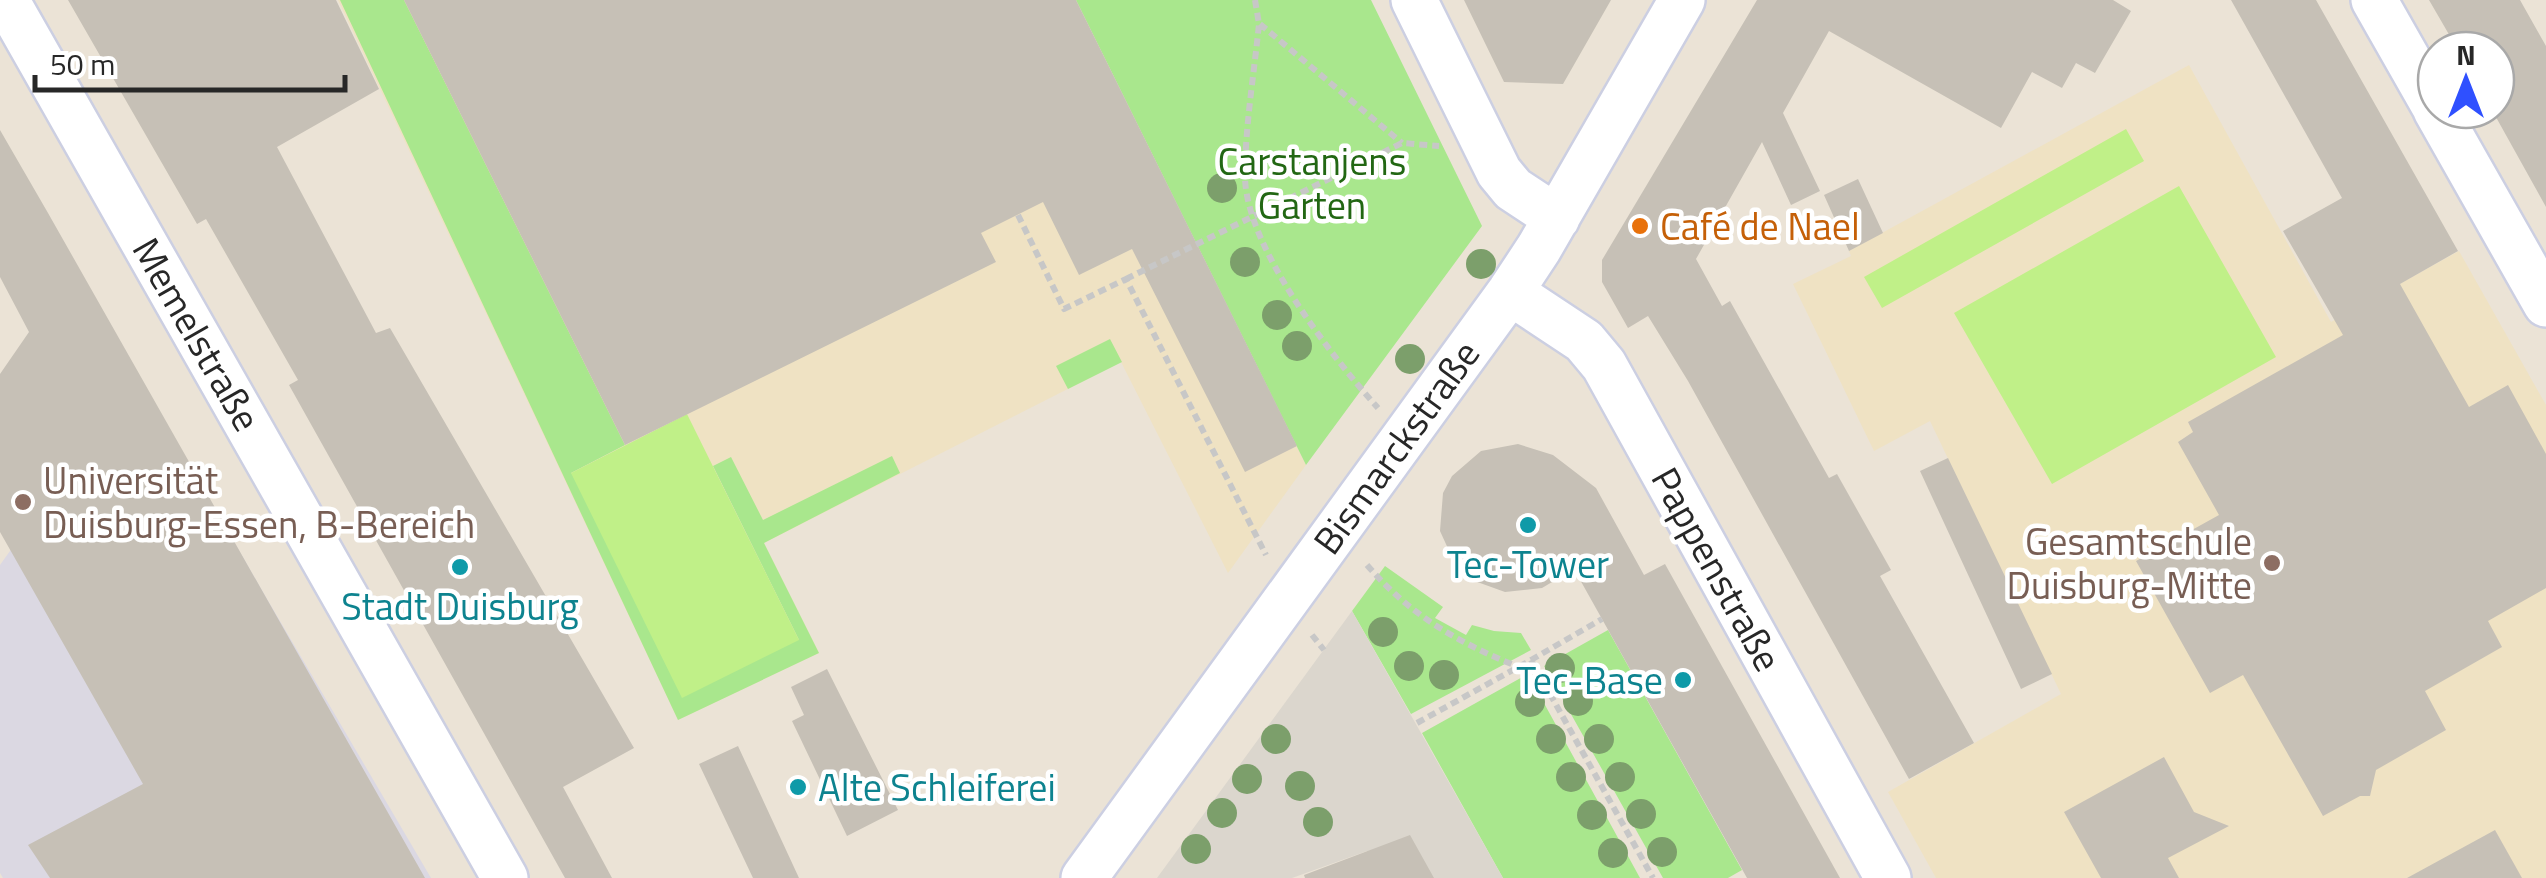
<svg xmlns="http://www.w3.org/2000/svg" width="2546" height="878" font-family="'Titillium Web',sans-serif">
<rect width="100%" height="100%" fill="#ebe3d6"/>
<!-- industrial -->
<path fill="#dbd8e2" d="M154,403L267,599L431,878H3L0,873V565L90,439Z"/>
<!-- education -->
<path fill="#efe2c3" d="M338,0H1076L1306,465L1228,573L1121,362L764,543L819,653L678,720Z
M2189,65L2331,322L2459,251L2546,405V878H1936L1888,792L2061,694L1930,421L1874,451L1793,284L1851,256L1849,251Z"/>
<!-- green -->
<path fill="#a9e78d" d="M340,0H404L625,445L571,473L799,640L713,466L731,457L763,520L892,456L900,473L764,543L819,653L678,720Z
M1076,0H1371L1482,226L1306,465Z
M1110,339L1122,362L1068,389L1056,366Z
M1385,566L1443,607L1435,618L1466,635L1472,625L1494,631L1521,633L1531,650L1411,714L1352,611Z
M1608,630L1742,870L1728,878H1663L1544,666Z
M1528,674L1640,878H1503L1422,733Z"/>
<!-- pitch -->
<path fill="#c0f088" d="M2126,129L2144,161L1882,308L1864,277Z
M2179,186L2276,357L2052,484L1954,313Z
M687,414L799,640L682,698L571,473Z"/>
<!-- plaza -->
<path fill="#dbd6cd" d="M1352,611L1503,878H1383L1367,851L1292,878H1157Z"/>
<!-- building -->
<path fill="#c6c0b6" d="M68,0H336L379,89L277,147L376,333L390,328L634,748L563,787L612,878H565L289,385L298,380L206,219L197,224Z
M404,0H1076L1297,446L1245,472L1132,249L1079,275L1043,202L981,233L996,262L625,445Z
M1464,0H1611L1563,84L1504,82Z
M1757,0H2113L2131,11L2095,73L2076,63L2062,88L2032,72L2001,128L1829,31L1783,113L1820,191L1791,205L1762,142L1696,259L1722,306L1730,301L1829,478L1837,474L1891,570L1880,576L1974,743L1909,779L1688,381L1648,316L1628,328L1602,282V260Z
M2231,0H2316L2458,251L2400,284L2469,407L2508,385L2546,454V588L2488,621L2502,647L2425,691L2446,730L2376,770L2370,796H2360L2323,816L2243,675L2210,693L2136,561L2219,515L2178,442L2193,432L2188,422L2343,335L2283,231L2342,198Z
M2429,0H2520L2546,46V207L2492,110H2496V50H2458Z
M0,130L48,213L425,878H50L28,845L143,784L0,532V374L29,332L0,277Z
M1858,179L1883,233L1849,251L1824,195Z
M1518,444L1553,455L1596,488L1644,575L1665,564L1840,878H1747L1574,569L1542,588L1505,592L1469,579L1456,566L1440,531L1443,493L1452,476L1481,451Z
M1948,458L2052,674L2021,689L1920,471Z
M827,669L898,810L847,836L792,721L804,715L791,687Z
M738,746L799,878H753L699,764Z
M2164,757L2194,812L2229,826L2168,858L2179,878H2101L2064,812Z
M2495,830L2522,878H2407Z
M1410,835L1434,878H1305L1304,875Z"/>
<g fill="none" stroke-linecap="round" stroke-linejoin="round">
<defs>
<path id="minor" d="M6,0L505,878
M1414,0L1499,172L1513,189L1557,218
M2374,0L2436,109
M2436,110L2546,304
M1510,292L1584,341L1604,365L1888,878
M1084,878L1510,292L1539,248L1682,0"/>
</defs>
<!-- minor casing -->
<use href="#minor" stroke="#cccfe2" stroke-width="50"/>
<!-- path -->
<path stroke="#c7c7c7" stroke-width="6" stroke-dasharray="8 5" stroke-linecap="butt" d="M1255,0L1259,24C1254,74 1245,127 1245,177C1246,247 1332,357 1378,408
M1260,24L1402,143
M1018,215L1064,309L1126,279L1266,555
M1126,279L1402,143L1439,146
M1367,565C1410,615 1458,643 1519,667
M1312,635L1324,650
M1531,660L1602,619
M1417,723L1531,660L1653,878"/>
<!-- minor -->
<use href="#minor" stroke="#fff" stroke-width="45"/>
</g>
<!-- trees -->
<g fill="#7c9f6b">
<circle cx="1222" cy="188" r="15"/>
<circle cx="1245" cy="262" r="15"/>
<circle cx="1481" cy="264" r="15"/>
<circle cx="1277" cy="315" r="15"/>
<circle cx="1297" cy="346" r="15"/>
<circle cx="1410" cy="359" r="15"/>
<circle cx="1383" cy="632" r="15"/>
<circle cx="1409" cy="666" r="15"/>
<circle cx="1560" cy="668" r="15"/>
<circle cx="1444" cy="675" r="15"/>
<circle cx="1578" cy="701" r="15"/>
<circle cx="1530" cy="702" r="15"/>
<circle cx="1276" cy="739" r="15"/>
<circle cx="1551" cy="739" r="15"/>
<circle cx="1599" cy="739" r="15"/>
<circle cx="1571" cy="777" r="15"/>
<circle cx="1620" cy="777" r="15"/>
<circle cx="1247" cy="779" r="15"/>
<circle cx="1300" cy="786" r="15"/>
<circle cx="1222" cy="813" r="15"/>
<circle cx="1641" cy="814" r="15"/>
<circle cx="1592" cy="815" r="15"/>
<circle cx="1318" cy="822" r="15"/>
<circle cx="1196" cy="849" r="15"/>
<circle cx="1662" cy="852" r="15"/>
<circle cx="1613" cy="853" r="15"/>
</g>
<!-- markers -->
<circle fill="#e8710a" stroke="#fff" stroke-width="4" cx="1640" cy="226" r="10"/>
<g fill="#8d6e63" stroke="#fff" stroke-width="4">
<circle cx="23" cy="502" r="10"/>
<circle cx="2272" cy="563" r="10"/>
</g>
<g fill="#0f9aa8" stroke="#fff" stroke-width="4">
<circle cx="1528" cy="525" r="10"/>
<circle cx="460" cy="567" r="10"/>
<circle cx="1683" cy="680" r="10"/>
<circle cx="798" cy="787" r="10"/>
</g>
<g text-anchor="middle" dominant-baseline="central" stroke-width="9" stroke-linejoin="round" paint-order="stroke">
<!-- park labels -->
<g font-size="38" fill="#226713" stroke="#fff">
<text x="1312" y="161">Carstanjens<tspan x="1312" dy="44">Garten</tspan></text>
</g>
<!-- food labels -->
<g font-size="38" fill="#c56008" stroke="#fff" text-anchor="start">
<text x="1660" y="226">Café de Nael</text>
</g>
<!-- street labels -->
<g font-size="38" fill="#272727" stroke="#fff">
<text transform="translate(197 334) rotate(60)">Memelstraße</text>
<text transform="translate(1396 447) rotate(-54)">Bismarckstraße</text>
<text transform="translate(1717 569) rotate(61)">Pappenstraße</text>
</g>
<!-- education labels -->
<g font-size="38" fill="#785e54" stroke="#fff" text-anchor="start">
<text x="43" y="480">Universität<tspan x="43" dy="44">Duisburg-Essen, B-Bereich</tspan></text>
<text x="2252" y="541" text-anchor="end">Gesamtschule<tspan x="2252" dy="44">Duisburg-Mitte</tspan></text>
</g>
<!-- culture labels -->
<g font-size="38" fill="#0d838f" stroke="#fff">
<text x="1528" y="564">Tec-Tower</text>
<text x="460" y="606">Stadt Duisburg</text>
<text x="1663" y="680" text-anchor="end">Tec-Base</text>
<text x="818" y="787" text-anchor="start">Alte Schleiferei</text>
</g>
</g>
<!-- north arrow -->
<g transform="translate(2466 80)"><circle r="48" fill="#ffffff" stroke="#a9a9a9" stroke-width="2.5"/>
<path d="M0-8L18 38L0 25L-18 38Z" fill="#2f50ff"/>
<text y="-15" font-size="28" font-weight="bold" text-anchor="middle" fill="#272727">N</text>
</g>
<!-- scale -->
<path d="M35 75v15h310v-15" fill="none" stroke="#272727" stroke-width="5"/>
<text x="50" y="75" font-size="30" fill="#272727" stroke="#ffffff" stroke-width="8" paint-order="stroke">50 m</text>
</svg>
